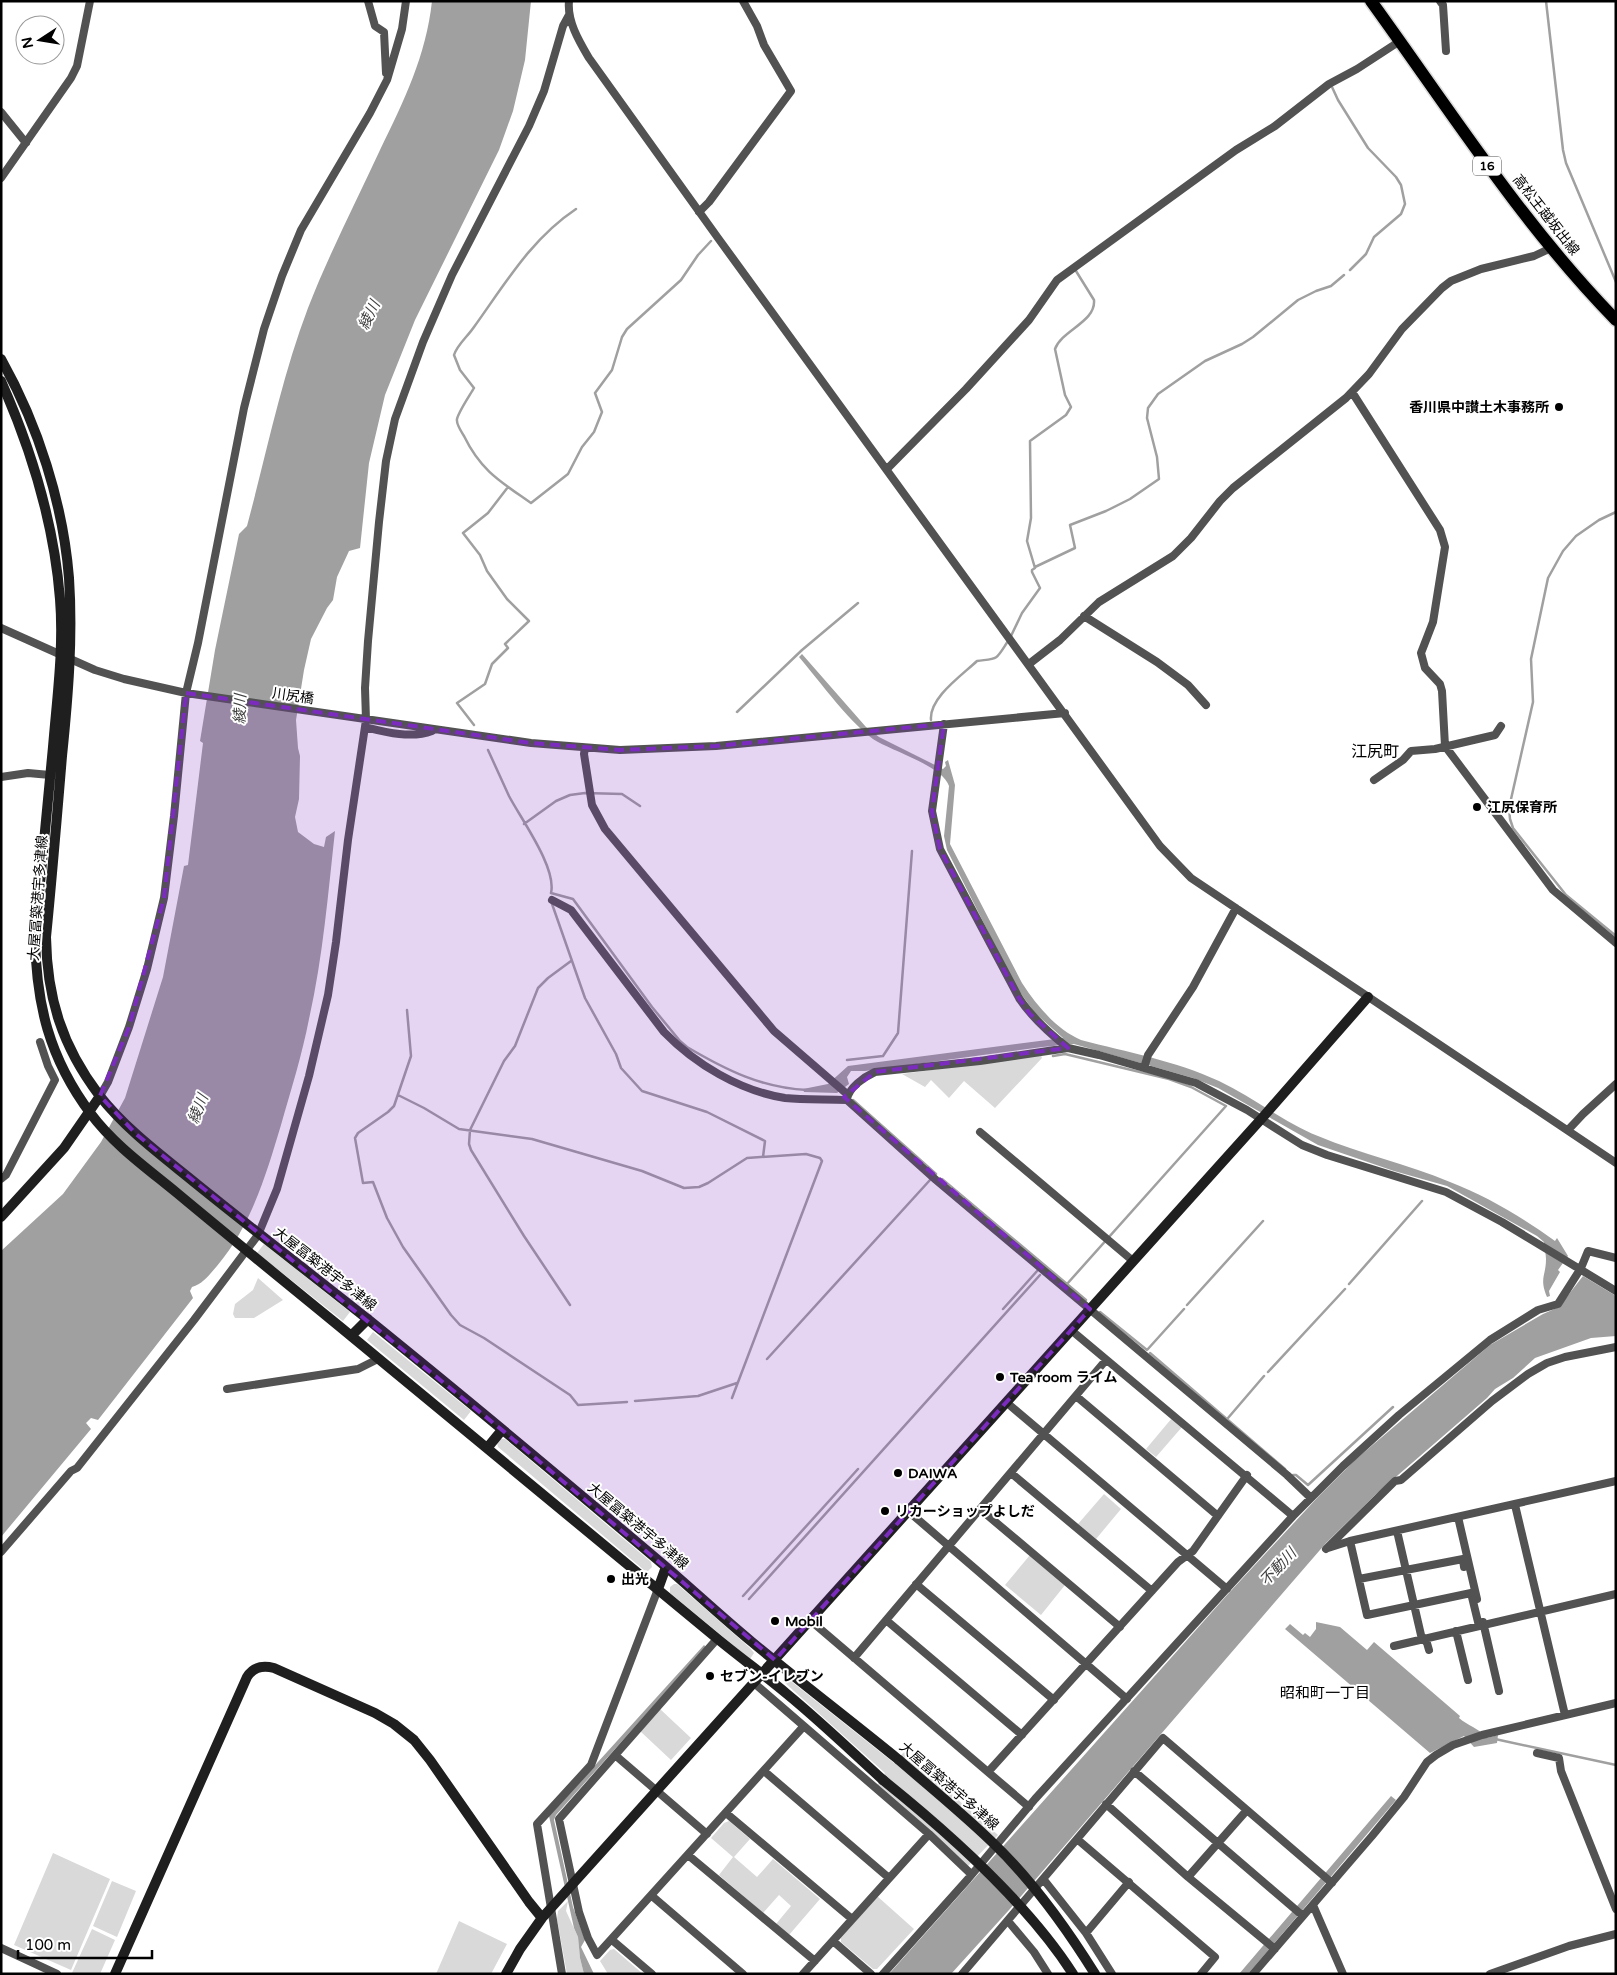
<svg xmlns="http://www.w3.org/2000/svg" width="1617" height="1975" font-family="'Varela Round','Noto Sans JP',sans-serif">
<rect width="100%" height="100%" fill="#fff"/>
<!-- green -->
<path fill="#d9d9d9" d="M1041,1055L1042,1058L995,1108L964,1081L949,1098L931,1080L925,1087L902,1074Z
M264,1244L350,1312L343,1321L257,1253Z
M258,1278L283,1300L254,1318H235L233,1314L235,1304L253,1290Z
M373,1332L471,1411L464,1420L367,1340Z
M1172,1418L1182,1427L1156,1457L1146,1449Z
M500,1439H505L651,1562L652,1567L648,1571L644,1570L498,1447L497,1443Z
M1104,1494L1121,1509L1096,1539L1078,1524Z
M1030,1555L1065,1585L1041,1615L1005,1585Z
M674,1584H677L750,1648L754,1653L750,1659L670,1593V1587Z
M787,1678L894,1763L904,1752L998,1835L968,1866L877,1785L885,1773L784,1682Z
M660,1709L691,1738L671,1760L640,1731Z
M729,1821L750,1839L734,1857L757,1877L773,1859L820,1899L789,1935L776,1924L791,1906L779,1895L763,1913L719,1875L733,1857L711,1838L724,1823Z
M53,1853L110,1879L71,1970L14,1945Z
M112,1881L136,1891L117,1937L93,1926Z
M877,1896L914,1929L877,1969H873L841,1942V1938Z
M568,1901L566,1911L578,1937L580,1958L584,1974H567L557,1919L558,1911Z
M459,1921L507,1944L491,1974H436Z
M92,1929L115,1940L100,1974H74L72,1973Z
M614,1949L643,1974H608L600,1961L610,1950Z"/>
<!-- water -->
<path fill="#a0a0a0" d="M432,1H531L525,60L513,111L499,150L415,320L385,395L369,463L360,548L349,551L337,577L333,600L327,608L311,639L304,670L296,720L298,748L300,756L299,799L295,817L298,832L314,844L324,847L326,837L335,831C328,894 323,957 309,1019C302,1055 291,1090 281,1125C266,1175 251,1226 217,1266C209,1275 203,1284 192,1287L190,1291L193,1298L98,1420L91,1418L86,1423L91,1429L1,1537V1251L63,1194L101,1142L125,1098L163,977L184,866L188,865L203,743L200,741L215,650L239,534L247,526C266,455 282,376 308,308C329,254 356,202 380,150C404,101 426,56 432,1Z
M802,654L866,727L879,737L943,769L946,766L945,762L948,760L955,785L950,844L1022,983C1037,1006 1056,1029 1081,1040C1127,1052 1176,1061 1219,1081C1253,1097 1283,1122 1318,1136C1361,1154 1407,1164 1450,1182C1487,1196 1523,1218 1555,1241L1557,1238L1568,1256L1558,1270L1560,1272L1549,1291L1550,1296L1547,1297C1539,1278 1546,1276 1546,1259C1546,1254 1544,1248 1544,1242L1537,1236L1447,1186L1394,1171L1318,1145L1218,1088L1193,1078L1074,1044L1042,1047L865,1071H851L847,1077L849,1084L837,1093L804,1092L803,1089L828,1084L848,1066L1063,1038L1035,1013L1016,987L947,850L944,836L949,786C943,767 896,752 878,742C854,729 818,679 799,657Z
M1583,1276L1616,1296V1336L1591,1338L1535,1358L1513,1378L1495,1389L1487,1398L1375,1495L1326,1543L1009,1910L951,1974H889L1228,1594L1318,1497L1355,1460L1490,1345L1543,1314L1559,1307Z
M1316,1622L1340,1627L1367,1650L1374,1642L1460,1716L1459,1718C1468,1726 1479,1728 1487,1738L1498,1735L1497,1743L1474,1747L1464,1736L1430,1753L1285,1629L1290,1624L1303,1635L1305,1633L1310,1637L1316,1629Z
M704,1645L706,1647L556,1815L554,1820L573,1907L585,1940L581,1947L594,1974H584L580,1958L578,1937L574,1928L549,1816Z
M1391,1796L1396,1800L1248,1974H1239Z"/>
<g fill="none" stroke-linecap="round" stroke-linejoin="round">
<!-- stream -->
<path stroke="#a0a0a0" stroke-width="2.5" d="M1546,1L1563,150L1566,163L1616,282
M1332,87L1338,100L1368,148L1396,177L1401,185L1405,204L1401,214L1374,237L1366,254L1350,270
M576,209C531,239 505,284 474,327C468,336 457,345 454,355L460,370L474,388C470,395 459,411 457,419C456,424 461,431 464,436C481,471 501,482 531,503L568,474L582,447L594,432L602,412L595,393L612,370L622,337L627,329L681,280L698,255L711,241
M1616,512L1599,520L1576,536L1563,551L1548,578L1531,659L1533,702L1509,808L1510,819L1513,828L1566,895L1616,936
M1035,567L1075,548L1070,525L1106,511L1130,499L1159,479L1157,457L1147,418L1148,408L1158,394L1205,361L1242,344L1253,337L1298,300L1316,291L1331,286L1344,275
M1011,636L1022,613L1040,588L1032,572V570L1035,568L1027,541L1031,518L1030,441L1066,415L1071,407L1065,395L1055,349C1062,330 1096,322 1094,300L1076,271
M737,712L802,650L858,603
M931,720C929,698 961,676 977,661C999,658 995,661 1008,641
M474,725L457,703L485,684L492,664L508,648L505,644L529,621L507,599L487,571L480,555L463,533L488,513L508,487
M488,750C495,765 502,781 509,796C521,819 557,868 551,893
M524,824L556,801L570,795L585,793L622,794L640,806
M551,893L573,899L652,1007L680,1041L687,1047C726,1070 762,1088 807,1090
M551,901L585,998L616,1054L621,1068L642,1091L707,1112L765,1141L763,1157
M407,1010L411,1056L394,1106L388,1112L358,1133L355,1138L363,1183L373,1182L387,1218L403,1247L451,1315L460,1325L484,1338L570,1395L578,1405L627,1402
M847,1060L883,1056L898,1033L912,851
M398,1095L424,1108L459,1129L532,1139L642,1171L684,1188L699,1187L708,1183L747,1158L806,1154L820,1158L822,1161L732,1398
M853,1100L936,1174
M942,1179L1067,1284L1226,1106L1191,1087L1169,1079L1065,1054L1053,1056
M1067,1284L1086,1300
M1349,1284L1422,1201
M570,1305L524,1236L471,1150L469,1144L470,1130L504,1061L515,1046L538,988L548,978L571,961
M1187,1305L1263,1221
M1003,1309L1038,1270
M1100,1312L1147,1350L1184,1309
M1150,1353L1285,1469
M767,1359L930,1180
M1268,1372L1345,1289
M635,1401L698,1396L737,1383
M1228,1418L1264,1376
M1293,1475H1296L1308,1485L1393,1407
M743,1596L858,1469
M749,1599L1040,1275
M1495,1739L1616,1765"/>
<defs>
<path id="primary" d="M1371,1C1450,110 1522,224 1616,320"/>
</defs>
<!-- primary casing -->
<use href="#primary" stroke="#dbdbdb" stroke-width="15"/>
<!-- street -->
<path stroke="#525252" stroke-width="8" d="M368,1L375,26L384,32L386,73
M569,1C567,21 579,41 589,58L718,238L1160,846L1191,878L1616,1163
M1440,1L1443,5L1446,51
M1,112L26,143
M1,178L71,78L77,66L90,1
M699,212L709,202L791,91L764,45L757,26L743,1
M1352,392L1440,530L1445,547L1433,622L1421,653L1425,668L1440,684L1442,691L1445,746L1553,890L1616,943
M887,469L966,389L1029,320L1057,280L1236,150L1275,126L1329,84L1357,69L1400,41
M1084,616L1157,662L1188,685L1206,705
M1,628L95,670L124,679L186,693L531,743L620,750L716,746L1065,713
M1029,664L1060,640L1099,602L1173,556L1191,538L1220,501L1233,488L1346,398L1369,374L1402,329L1442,288L1451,281L1481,269L1534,256L1551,248
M944,724L932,811L940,849L1019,998C1032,1018 1049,1033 1068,1048
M365,727C385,732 411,739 432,731
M585,748L584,754L592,805L605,829L774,1031L847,1094
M1,777L28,773L50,775
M1374,780L1403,760L1411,751L1435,749L1495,735L1501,726
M552,900L571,910L664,1032C695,1064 740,1091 785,1098C805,1100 826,1099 847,1100L936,1180L1287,1475L1311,1498
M1144,1068L1148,1055L1193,987L1236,908
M100,1096L108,1082L129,1027L147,969L164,898L174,816L186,693L198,643L244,408L264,329L282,276L301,230L370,113L387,80L402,29L406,1
M847,1100C848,1088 864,1077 875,1072L980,1061L1068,1048L1099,1055L1196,1083L1247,1110L1302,1145L1327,1155L1446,1192L1502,1222L1616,1291
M1568,1130L1583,1114L1616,1084
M980,1132L1133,1261
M1,1179L6,1175L55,1080L48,1066L40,1042
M1071,1330L1293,1516
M227,1389L358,1369L378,1359
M1076,1396L1218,1516
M1006,1402L1227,1589
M1011,1473L1152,1591
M1515,1505L1565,1715
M980,1509L1120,1627
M908,1511L1127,1699
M1458,1517L1477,1599
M1397,1531L1421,1635L1427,1643L1429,1650
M1350,1541L1367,1615L1471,1593L1479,1626
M1328,1548L1350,1541L1616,1481
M1326,1549L1395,1481L1401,1480L1492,1401L1528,1374L1547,1363L1565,1357L1616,1347
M1,1552L71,1471L77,1468L194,1320L258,1235L277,1189L309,1076L328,995L336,942L348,840L366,720L365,688L368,641L379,522L386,461L395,419L423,342L452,275L529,126L544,91L563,26L569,15
M1359,1579L1463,1559L1464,1567
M916,1584L1054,1700
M886,1620L1022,1735
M811,1621L1029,1807
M1483,1622L1499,1691
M1456,1631L1468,1680
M717,1639L559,1819L579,1912L588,1938L597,1955L803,1727
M1394,1646L1616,1594
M854,1658L1106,1360
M754,1683L929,1834L971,1874
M1537,1753L1559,1758L1561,1771L1616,1909
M615,1755L707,1834
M764,1771L889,1878
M1134,1771L1303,1916
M988,1772L1178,1562L1193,1551L1247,1475
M1106,1804L1188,1877L1275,1949
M726,1813L852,1919
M1077,1839L1215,1957L1201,1974
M688,1855L815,1961
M1188,1877L1247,1810
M1044,1880L1086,1933L1112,1974
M652,1896L743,1974
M1313,1905L1343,1974
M1008,1921L1034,1952L1048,1974
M1086,1933L1129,1882
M612,1940L652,1974
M833,1941L871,1974
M1,1948L57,1974
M562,1974L537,1824L591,1765L658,1589
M803,1974L929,1834
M883,1974L968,1879L1035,1799L1293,1516L1343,1466L1399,1415L1490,1340L1538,1310L1558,1304L1581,1268L1588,1251L1616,1258
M962,1974L1163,1738L1332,1883
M1253,1974L1372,1836L1404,1797L1427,1762L1436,1755L1453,1745L1482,1735L1616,1703
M1490,1974L1569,1946L1616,1934"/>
<!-- secondary -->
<path stroke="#1f1f1f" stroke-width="10" d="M1,359C38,425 63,503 69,578C73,638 68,697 62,756C57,816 52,877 46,937C47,998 62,1046 99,1095C124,1127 157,1152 188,1177C248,1226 310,1273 370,1321C469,1401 567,1483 665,1566C694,1591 722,1617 752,1642C800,1682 850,1720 899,1760
M1,381C32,451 54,522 60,599C64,648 57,698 53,747C47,810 41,873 35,936C36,1004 49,1058 91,1114C114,1145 148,1169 177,1193C231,1238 285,1282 339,1326C465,1429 590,1532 714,1636C738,1656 763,1674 787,1694C820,1721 851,1751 883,1780
M1,1217L64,1148L100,1096
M351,1336L368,1319
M488,1447L502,1430
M658,1589L666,1567
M115,1974L247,1677C253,1667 262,1665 274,1668L375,1713L394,1724L414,1740L430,1760L529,1902L542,1918
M506,1974L520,1949L542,1918L1263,1117L1368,997"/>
<!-- primary -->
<use href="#primary" stroke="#000" stroke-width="12"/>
<!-- secondary-bridge -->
<path stroke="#1f1f1f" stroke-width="10" d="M899,1760C930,1787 962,1813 991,1841C1029,1877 1067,1929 1095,1974
M883,1780C949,1833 1027,1902 1073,1974"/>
</g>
<!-- marked area -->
<path fill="#7b2cbf" fill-opacity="0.2" stroke="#7b2cbf" stroke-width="4" stroke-dasharray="10 6" stroke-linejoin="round" d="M186,693L531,743L620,750L716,746L944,724L932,811L940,849L1019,998L1030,1014L1068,1048L875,1072L844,1097L1090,1309L775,1660L502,1430L136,1134L100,1096L129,1027L164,898Z"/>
<!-- markers -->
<g fill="#000" stroke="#fff" stroke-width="2">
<circle cx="1559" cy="407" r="5"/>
<circle cx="1477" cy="807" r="5"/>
<circle cx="1000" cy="1377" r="5"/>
<circle cx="898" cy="1473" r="5"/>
<circle cx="885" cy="1511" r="5"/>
<circle cx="611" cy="1579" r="5"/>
<circle cx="775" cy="1621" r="5"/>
<circle cx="710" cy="1676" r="5"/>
</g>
<g text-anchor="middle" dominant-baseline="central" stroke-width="4" stroke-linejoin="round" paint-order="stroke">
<!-- shield labels -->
<rect fill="#fff" stroke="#4c4c4c" stroke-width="1" x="1473" y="156.5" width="28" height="19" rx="4"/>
<g font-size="12" font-weight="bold" fill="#000">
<text x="1487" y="166">16</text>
</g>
<!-- street labels -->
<g font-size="14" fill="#000" stroke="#fff">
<text transform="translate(1546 215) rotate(52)">高松王越坂出線</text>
<text transform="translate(293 696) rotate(8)">川尻橋</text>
<text transform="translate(38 898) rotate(-86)">大屋冨築港宇多津線</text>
<text transform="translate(325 1269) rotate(38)">大屋冨築港宇多津線</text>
<text transform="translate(638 1526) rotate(40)">大屋冨築港宇多津線</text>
<text transform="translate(949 1786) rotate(41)">大屋冨築港宇多津線</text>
</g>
<!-- poi labels -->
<g font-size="14" font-weight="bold" fill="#000" stroke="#fff" text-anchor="start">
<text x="1549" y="407" text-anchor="end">香川県中讃土木事務所</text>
<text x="1487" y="807">江尻保育所</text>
<text x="1010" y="1377">Tea room ライム</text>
<text x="908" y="1473">DAIWA</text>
<text x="895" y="1511">リカーショップよしだ</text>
<text x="621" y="1579">出光</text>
<text x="785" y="1621">Mobil</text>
<text x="720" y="1676">セブン-イレブン</text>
</g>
<!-- water labels -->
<g font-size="15" font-style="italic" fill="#414141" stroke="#fff">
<text transform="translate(369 315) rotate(-64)">綾川</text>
<text transform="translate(240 709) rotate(-88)">綾川</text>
<text transform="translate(198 1109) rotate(-69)">綾川</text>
<text transform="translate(1278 1567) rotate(-47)">不動川</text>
</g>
<!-- neighbourhood labels -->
<g font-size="15" fill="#000" stroke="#fff">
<text x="1325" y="1693">昭和町一丁目</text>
</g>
<!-- quarter labels -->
<g font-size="16" fill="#000" stroke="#fff">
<text x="1375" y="752">江尻町</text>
</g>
</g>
<!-- border -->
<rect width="1617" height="1975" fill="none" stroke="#000000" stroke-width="5"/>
<!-- north arrow -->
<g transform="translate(40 40) rotate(258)"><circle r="24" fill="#ffffff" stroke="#999999"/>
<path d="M0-4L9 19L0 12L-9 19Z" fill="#000000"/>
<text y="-8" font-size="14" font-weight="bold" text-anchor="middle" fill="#000000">N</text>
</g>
<!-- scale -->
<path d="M18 1950v8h134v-8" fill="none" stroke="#000000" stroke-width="2.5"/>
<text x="25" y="1950" font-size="15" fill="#000000" stroke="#ffffff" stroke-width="4" paint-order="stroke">100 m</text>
</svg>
